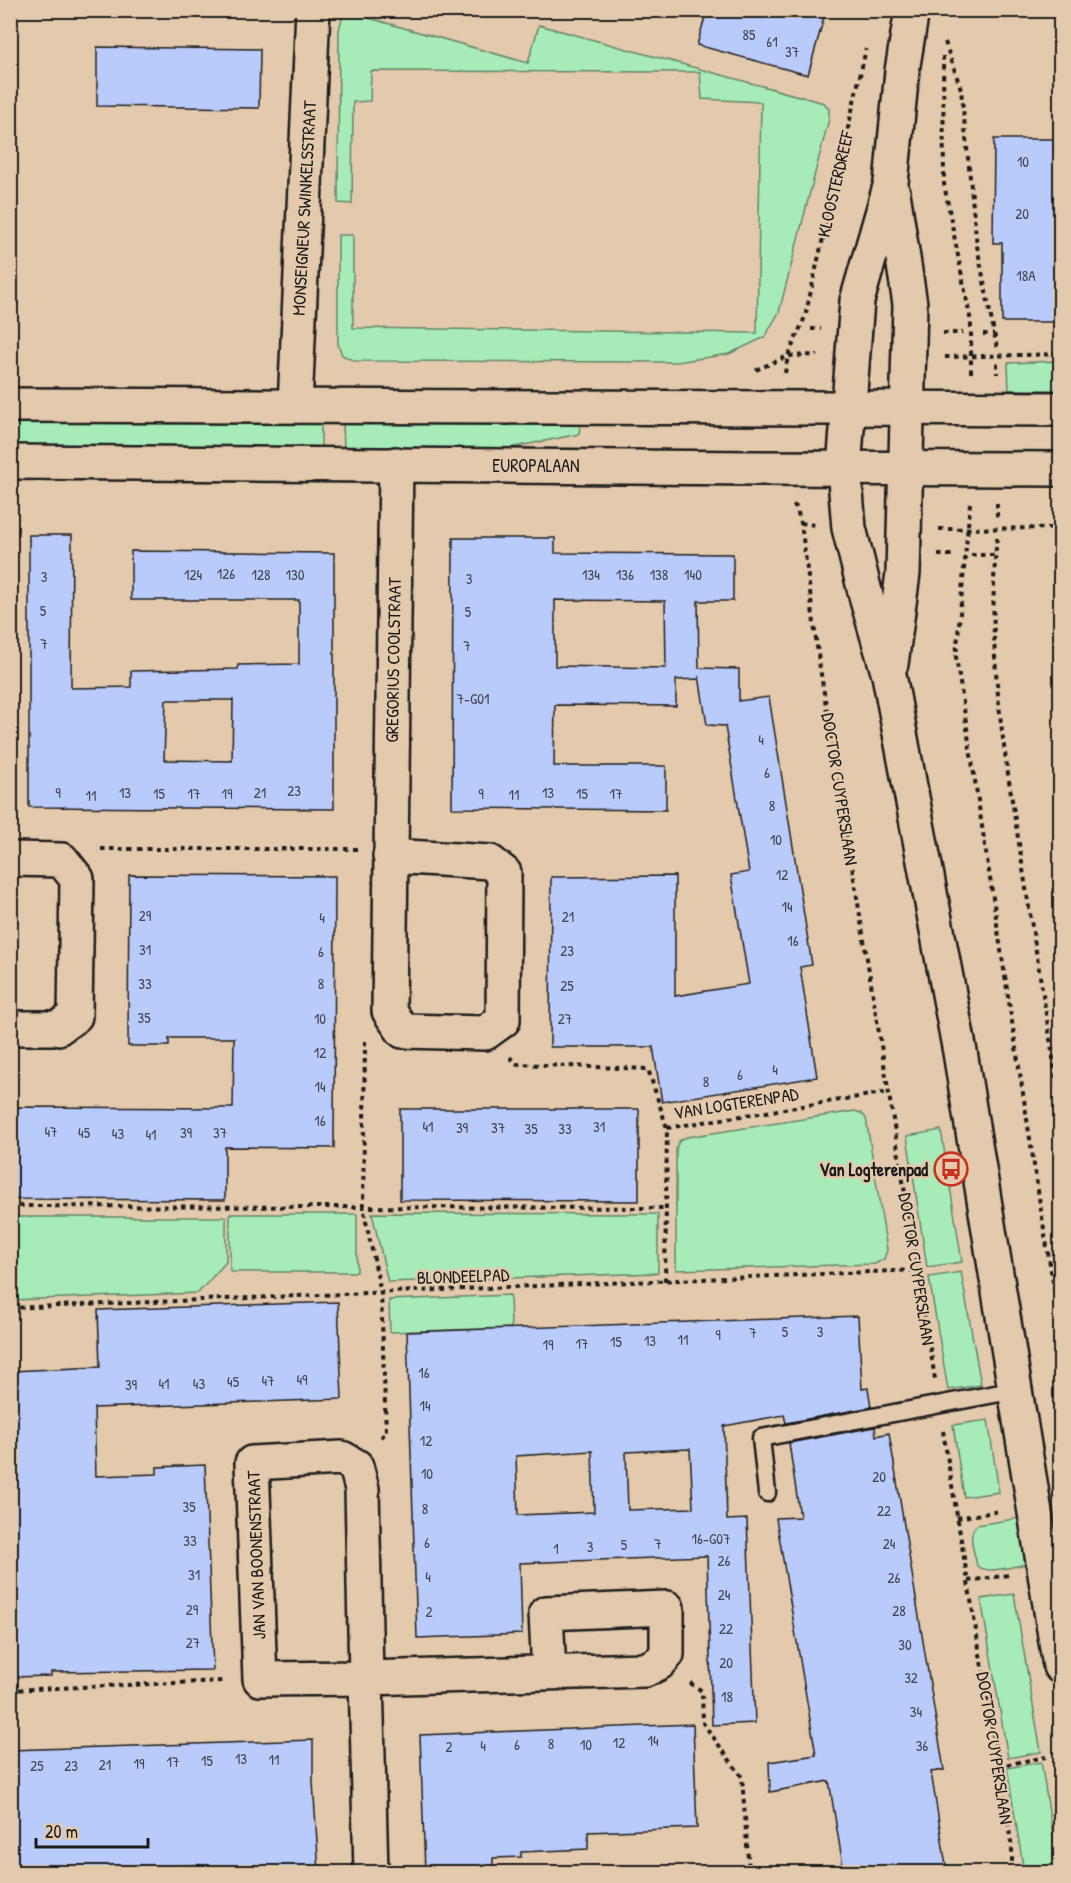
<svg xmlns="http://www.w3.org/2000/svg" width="1071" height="1883" font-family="'Patrick Hand',sans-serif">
<rect width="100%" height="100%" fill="#e4caac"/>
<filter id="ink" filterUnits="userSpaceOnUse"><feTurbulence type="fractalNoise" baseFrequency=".0167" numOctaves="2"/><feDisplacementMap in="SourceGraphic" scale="12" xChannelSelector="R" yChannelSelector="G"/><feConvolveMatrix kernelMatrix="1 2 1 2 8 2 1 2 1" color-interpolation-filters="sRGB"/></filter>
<g filter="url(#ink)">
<!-- green -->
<path fill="#a7ecb8" stroke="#62846a" stroke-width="1.5" d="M344,11L528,63L539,25L824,103L829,109V119L779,312L765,337L729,354L677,362L355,361L342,355L338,344V235H353V328L757,333L761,102L702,99L700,72L371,71L370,101L353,102L352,204L338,203L339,30Z
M1060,361V390H1009L1008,363Z
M19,423L321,424V448H20L11,443C11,433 9,427 19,423Z
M343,424H580L579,434L510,448H344Z
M855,1111L861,1113L866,1118L887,1250L884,1259L875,1264L676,1270V1149L679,1141L687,1137Z
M941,1130L962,1262L927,1267L907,1136Z
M372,1213L658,1214V1273L388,1282Z
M230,1214H357V1272H230Z
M10,1217H226V1262L198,1293L11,1300Z
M961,1272L981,1385L948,1390L929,1277Z
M510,1295L511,1328L390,1332L389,1300Z
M988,1420L999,1492L964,1497L953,1425Z
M1020,1518L1027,1564C1014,1566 988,1575 977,1566C975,1553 966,1534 977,1525Z
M1014,1594L1041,1752L1008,1758L981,1599Z
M1041,1762L1059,1872H1024L1007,1768Z"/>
<!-- building -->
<path fill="#b9cbfb" stroke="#1c1c1c" stroke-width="1.5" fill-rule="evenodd" d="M707,10H826L808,75L697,45Z
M97,47L260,49L259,108L97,106Z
M994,139H1060V322H1002V243H993Z
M29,535H72L71,688L131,687V671L238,669V665L299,664V600H131V551L334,553V809L29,807ZM166,700H233L232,761L164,760Z
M453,538H555V553L733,554V601H698L699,668L739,669V701L769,697L812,965L800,967L817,1077L662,1102L653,1047H550L551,877L675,876V996L749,984L731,875L749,872L725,726L707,725L699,676V679L676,680V706L555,705L554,766H666V810L452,808ZM555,600L665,601L666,668L555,666Z
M129,875L335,876L334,1148L225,1147V1200L10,1199V1107L233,1108L234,1038H169V1046H128Z
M400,1109H639V1201L400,1200Z
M338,1302L342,1399L94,1408L96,1476L157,1474V1467L205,1465L213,1670L51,1672V1676L10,1677V1371L100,1367L98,1310Z
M858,1316L862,1389L868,1388L871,1407L786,1423L784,1415L724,1426L727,1520L747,1519L755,1723L712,1725L707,1556L520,1563L522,1634L417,1638L407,1332ZM690,1449L693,1508L628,1510L626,1452ZM592,1451L594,1512L518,1515L516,1456Z
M875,1427L876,1436L889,1433L944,1770L931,1772L947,1872H844L829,1781L770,1792L769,1762L816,1755L776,1518L800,1517L789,1443Z
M693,1724L697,1828L588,1832V1849L521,1852V1857L493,1858V1872H425L420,1735Z
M313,1740V1782L319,1872H199V1865L107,1868V1872H13L10,1750Z"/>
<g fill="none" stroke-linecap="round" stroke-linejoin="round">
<defs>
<path id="service" d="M767,1493L761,1438L1016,1390"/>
<path id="minor" d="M295,406L313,10
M390,856L490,862L504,873L503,1020L485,1033L403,1031L389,1011L396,464
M10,859L62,860L77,879L75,1016L58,1028H10
M342,1458L356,1466L362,1489L366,1678L260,1679L252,1463Z
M371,1872L366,1678L645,1670L659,1663L667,1654V1608L546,1613L549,1673"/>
<path id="tertiary" d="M912,10L902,71L891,183L857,301L844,468L849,528L867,600L889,675L960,1052L1060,1666
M891,664L903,573L910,304L893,193"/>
<path id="secondary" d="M10,405L1060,409
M10,462L758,468L1060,469"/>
</defs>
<!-- service casing -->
<use href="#service" stroke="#1c1c1c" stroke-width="21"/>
<!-- minor casing -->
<use href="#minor" stroke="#1c1c1c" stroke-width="38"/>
<!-- tertiary casing -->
<use href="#tertiary" stroke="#1c1c1c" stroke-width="38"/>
<!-- secondary casing -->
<use href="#secondary" stroke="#1c1c1c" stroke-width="38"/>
<!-- path -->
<path stroke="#1c1c1c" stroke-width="4" stroke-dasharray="4.5 4.5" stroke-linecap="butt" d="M945,42L961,89L977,246L997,348
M943,56L944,184L971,322V373
M811,329H821
M943,333H963
M983,334H994
M945,357L1060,354
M997,363V374
M756,370L788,356L818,355
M785,373L788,356L805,317L866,49
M970,503L956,657L1042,1217L1060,1324
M997,503V520
M793,505L796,507L801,523L819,662L935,1379
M801,523L815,525
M939,529L1060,528
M997,538C986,645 1003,745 1020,850C1033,934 1047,1018 1060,1102
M938,555H955
M971,555H995
M101,849H357
M365,1041L363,1207L381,1293L386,1432L379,1440
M510,1057L516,1064L648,1069L667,1128
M10,1206L667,1208
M665,1281L667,1128L889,1092
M10,1308L917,1270
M943,1431L1012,1848V1872
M957,1518L1000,1511
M968,1581L1009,1575
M690,1683L702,1691L703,1723L742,1777L749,1872
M10,1690L223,1681
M998,1766L1046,1757"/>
<!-- service -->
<use href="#service" stroke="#e4caac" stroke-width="16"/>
<!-- minor -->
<use href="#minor" stroke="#e4caac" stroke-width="33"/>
<!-- tertiary -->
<use href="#tertiary" stroke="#e4caac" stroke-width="33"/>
<!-- secondary -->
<use href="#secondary" stroke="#e4caac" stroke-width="33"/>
</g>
</g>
<!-- icons -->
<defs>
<symbol id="bus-ring" viewBox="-11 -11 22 22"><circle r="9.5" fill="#e4caac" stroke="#c8321e" stroke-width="1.5"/><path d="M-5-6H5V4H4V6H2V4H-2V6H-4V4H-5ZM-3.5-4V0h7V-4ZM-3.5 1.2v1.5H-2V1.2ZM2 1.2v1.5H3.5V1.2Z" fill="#c8321e"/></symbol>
</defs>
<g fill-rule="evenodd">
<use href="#bus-ring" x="932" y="1150" width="38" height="38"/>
</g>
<g text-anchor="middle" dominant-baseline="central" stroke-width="5" stroke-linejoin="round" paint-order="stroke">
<!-- number labels -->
<g font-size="15" fill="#434854">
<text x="749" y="34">85</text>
<text x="772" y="41">61</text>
<text x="792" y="51">37</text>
<text x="1023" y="161">10</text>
<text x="1022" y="213">20</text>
<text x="1026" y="275">18A</text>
<text x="226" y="573">126</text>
<text x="193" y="574">124</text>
<text x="261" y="574">128</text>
<text x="295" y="574">130</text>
<text x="591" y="574">134</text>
<text x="625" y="574">136</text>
<text x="659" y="574">138</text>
<text x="693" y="574">140</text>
<text x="44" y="576">3</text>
<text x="469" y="578">3</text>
<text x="43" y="610">5</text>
<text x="468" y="611">5</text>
<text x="44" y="643">7</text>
<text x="467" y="645">7</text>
<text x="473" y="698">7-G01</text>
<text x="761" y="739">4</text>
<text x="767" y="772">6</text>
<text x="294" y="790">23</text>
<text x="58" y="792">9</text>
<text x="125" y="792">13</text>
<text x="260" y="792">21</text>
<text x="548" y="792">13</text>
<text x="159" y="793">15</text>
<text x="194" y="793">17</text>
<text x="227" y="793">19</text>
<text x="481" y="793">9</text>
<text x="582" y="793">15</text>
<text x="616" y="793">17</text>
<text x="514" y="794">11</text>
<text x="91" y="795">11</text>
<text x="772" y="805">8</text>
<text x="776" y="839">10</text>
<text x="782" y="874">12</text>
<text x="787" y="906">14</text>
<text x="145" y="915">29</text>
<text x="568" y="916">21</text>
<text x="322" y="917">4</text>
<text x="793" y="940">16</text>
<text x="145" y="949">31</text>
<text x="567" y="950">23</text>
<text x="321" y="951">6</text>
<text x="145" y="983">33</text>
<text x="321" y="983">8</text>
<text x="567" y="985">25</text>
<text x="144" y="1017">35</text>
<text x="320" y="1018">10</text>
<text x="565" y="1018">27</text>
<text x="320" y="1052">12</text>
<text x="775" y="1069">4</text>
<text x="740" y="1074">6</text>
<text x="706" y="1081">8</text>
<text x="320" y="1086">14</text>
<text x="320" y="1120">16</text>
<text x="428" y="1126">41</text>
<text x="599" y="1126">31</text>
<text x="462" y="1127">39</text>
<text x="498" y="1127">37</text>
<text x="531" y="1128">35</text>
<text x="565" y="1128">33</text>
<text x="51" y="1131">47</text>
<text x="84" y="1132">45</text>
<text x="186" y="1132">39</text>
<text x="220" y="1132">37</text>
<text x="118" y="1133">43</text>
<text x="151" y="1134">41</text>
<text x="785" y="1331">5</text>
<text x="820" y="1331">3</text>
<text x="753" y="1332">7</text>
<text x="718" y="1334">9</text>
<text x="683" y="1339">11</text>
<text x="650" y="1340">13</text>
<text x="616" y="1341">15</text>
<text x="582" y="1343">17</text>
<text x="548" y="1344">19</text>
<text x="424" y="1372">16</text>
<text x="302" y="1379">49</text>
<text x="268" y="1380">47</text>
<text x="233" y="1381">45</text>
<text x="164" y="1383">41</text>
<text x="199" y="1383">43</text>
<text x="131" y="1384">39</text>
<text x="425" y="1405">14</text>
<text x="426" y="1440">12</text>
<text x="427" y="1473">10</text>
<text x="879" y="1476">20</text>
<text x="189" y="1506">35</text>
<text x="425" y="1508">8</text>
<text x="884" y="1510">22</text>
<text x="711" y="1538">16-G07</text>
<text x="190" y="1540">33</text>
<text x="427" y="1542">6</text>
<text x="658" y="1543">7</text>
<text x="889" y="1543">24</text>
<text x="624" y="1544">5</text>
<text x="590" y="1546">3</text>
<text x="556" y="1548">1</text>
<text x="724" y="1560">26</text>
<text x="194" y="1574">31</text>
<text x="428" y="1576">4</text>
<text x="894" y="1577">26</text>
<text x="724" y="1594">24</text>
<text x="192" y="1609">29</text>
<text x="899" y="1610">28</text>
<text x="429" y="1611">2</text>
<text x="726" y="1628">22</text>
<text x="193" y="1642">27</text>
<text x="905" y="1644">30</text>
<text x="726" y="1662">20</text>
<text x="911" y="1677">32</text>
<text x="727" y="1696">18</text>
<text x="916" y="1711">34</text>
<text x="653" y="1740">14</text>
<text x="619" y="1742">12</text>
<text x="551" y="1743">8</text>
<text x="517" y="1744">6</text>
<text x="586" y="1744">10</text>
<text x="483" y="1745">4</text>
<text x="922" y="1745">36</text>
<text x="449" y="1746">2</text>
<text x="241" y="1758">13</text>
<text x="274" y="1759">11</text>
<text x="207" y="1760">15</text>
<text x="173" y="1761">17</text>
<text x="139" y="1763">19</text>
<text x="105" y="1764">21</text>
<text x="37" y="1765">25</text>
<text x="71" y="1765">23</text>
</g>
<!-- street labels -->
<g font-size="18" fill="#1c1c1c" stroke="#e4caac">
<text transform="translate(835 184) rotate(-77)">KLOOSTERDREEF</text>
<text transform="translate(304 208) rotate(-87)">MONSEIGNEUR SWINKELSSTRAAT</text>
<text x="536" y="465">EUROPALAAN</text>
<text transform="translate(393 660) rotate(-89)">GREGORIUS COOLSTRAAT</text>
<text transform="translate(840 789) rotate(81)">DOCTOR CUYPERSLAAN</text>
<text transform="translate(736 1103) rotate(-9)">VAN LOGTERENPAD</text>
<text transform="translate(917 1269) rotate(81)">DOCTOR CUYPERSLAAN</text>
<text transform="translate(463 1276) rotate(-2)">BLONDEELPAD</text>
<text transform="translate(256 1555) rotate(-92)">JAN VAN BOONENSTRAAT</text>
<text transform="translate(995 1748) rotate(81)">DOCTOR CUYPERSLAAN</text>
</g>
<!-- poi labels -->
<g font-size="18" font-weight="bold" fill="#1c1c1c" stroke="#e4caac" text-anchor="end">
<text x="928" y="1169">Van Logterenpad</text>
</g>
</g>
<!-- margin -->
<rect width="1071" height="1883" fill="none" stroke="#e4caac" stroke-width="36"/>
<rect x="18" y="18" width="1035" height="1847" fill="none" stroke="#1c1c1c" stroke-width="2" filter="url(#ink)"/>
<!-- scale -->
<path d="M36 1838v9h112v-9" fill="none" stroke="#1c1c1c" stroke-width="3"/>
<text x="45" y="1838" font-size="18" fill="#1c1c1c" stroke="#e4caac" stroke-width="4.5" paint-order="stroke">20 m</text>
</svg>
